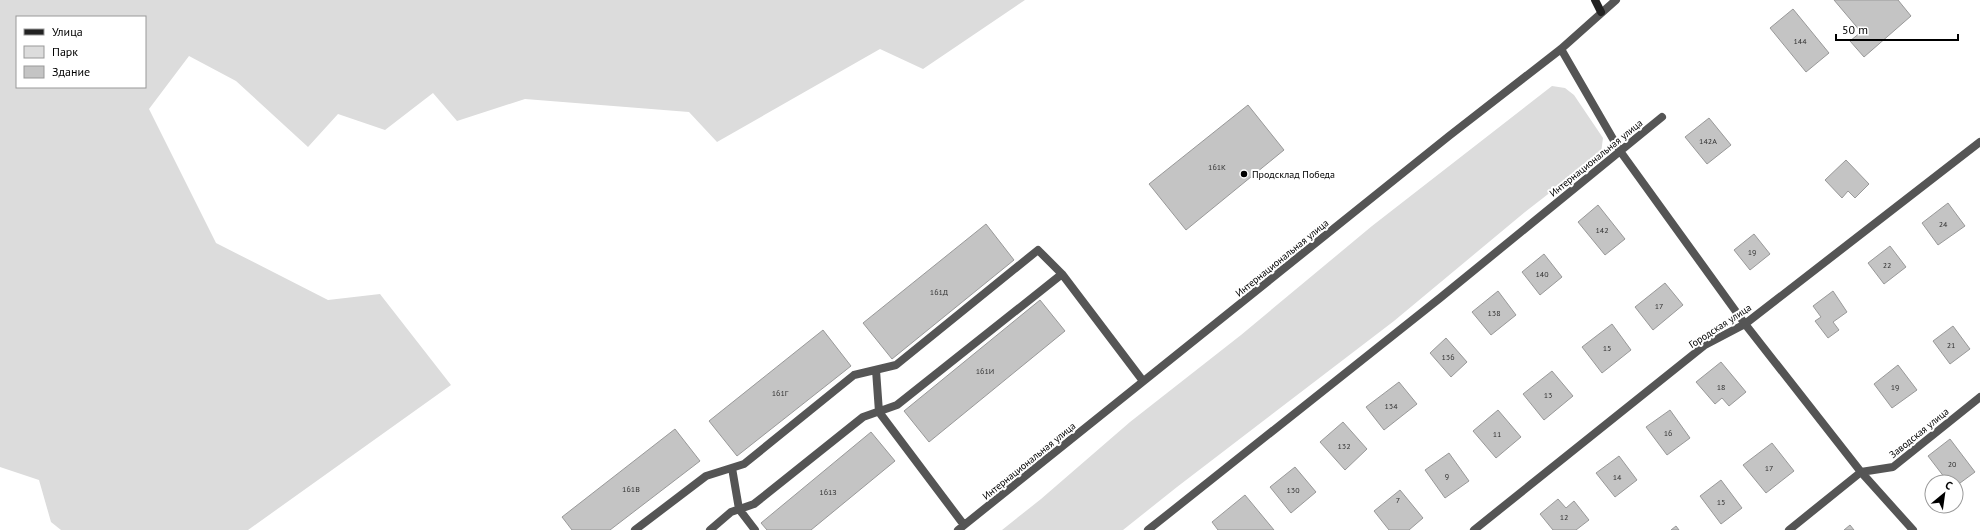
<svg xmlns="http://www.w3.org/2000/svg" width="1980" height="530" font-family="'PT Sans',sans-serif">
<rect width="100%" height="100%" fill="#fff"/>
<!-- green -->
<path fill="#dcdcdc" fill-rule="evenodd" d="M0,0H1025L923,69L880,49L717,142L689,112L525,99L457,121L433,93L385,130L338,114L308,147L236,81L189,56L149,109L216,243L328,300L380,294L451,385L248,530H61L51,522L39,480L0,467ZM17,17H145V87H17Z
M1552,86L1565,88L1574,95L1603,138L1601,153L1525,212L1394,321L1177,487L1123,530H1002L1041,499L1130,422L1241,335L1372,226Z"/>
<!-- building -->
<path fill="#c4c4c4" stroke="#999" d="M1834,0H1898L1911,16L1864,57L1850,41L1861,32Z
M1793,9L1829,53L1806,72L1770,28Z
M1248,105L1284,150L1186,230L1149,184Z
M1709,118L1731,145L1707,164L1685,137Z
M1846,160L1869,184L1855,198L1848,191L1842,198L1825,180Z
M1948,203L1965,226L1938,245L1922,223Z
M1598,205L1625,239L1605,255L1578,222Z
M986,224L1014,260L892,359L863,323Z
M1754,234L1770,254L1750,270L1734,250Z
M1890,246L1906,267L1884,284L1868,263Z
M1544,254L1562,277L1540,295L1522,272Z
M1665,283L1683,305L1653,330L1635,307Z
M1498,291L1516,315L1491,335L1472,312Z
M1833,291L1847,312L1833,322L1839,330L1828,338L1815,321L1821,317L1813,306Z
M1040,300L1065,331L929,442L904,411Z
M1612,324L1631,350L1602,373L1582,347Z
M1953,326L1970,349L1950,364L1933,341Z
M823,330L851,366L737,456L709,421Z
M1446,338L1467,362L1451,377L1430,353Z
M1721,362L1746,392L1729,406L1722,398L1715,404L1696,382Z
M1898,365L1917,390L1892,408L1874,384Z
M1552,371L1573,396L1544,420L1523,394Z
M1399,382L1417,404L1384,430L1366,407Z
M1498,410L1521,437L1496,458L1473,431Z
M1670,410L1690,438L1667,455L1646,427Z
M1343,422L1367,449L1345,470L1320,442Z
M675,429L700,461L610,530H572L562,517Z
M871,432L895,461L811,530H767L761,523Z
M1950,439L1975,472L1956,486V482H1948L1928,456Z
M1772,443L1794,471L1766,493L1743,465Z
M1449,453L1469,481L1445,498L1425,470Z
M1619,456L1637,480L1615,497L1596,473Z
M1295,467L1316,492L1291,513L1270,487Z
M1721,480L1742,508L1721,524L1700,496Z
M1400,490L1423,518L1409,530H1389L1374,511Z
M1245,495L1274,530H1218L1212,522Z
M1558,499L1566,508L1574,501L1589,520L1576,530H1553L1540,514Z
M1850,525L1854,530H1844Z
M1676,526L1679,530H1671Z"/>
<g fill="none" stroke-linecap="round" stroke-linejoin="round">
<!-- street -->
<path stroke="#555" stroke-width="8" d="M1561,49L1620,151L1745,324L1861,472L1913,530
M876,370L879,412L964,525
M732,468L739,509L755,530
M635,530L706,476L744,464L854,375L896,365L1038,250L1062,274
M710,530L731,512L754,504L863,417L897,405L1062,274L1143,381
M958,530L1449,136L1561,49L1616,0
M1148,530L1440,298L1662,117
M1474,530L1705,345L1745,324L1980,142
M1789,530L1861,472L1893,467L1980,397"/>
<!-- secondary -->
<path stroke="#222" stroke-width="8" d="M1595,0L1601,12"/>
</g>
<!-- markers -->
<circle fill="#000" stroke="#fff" stroke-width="1.5" cx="1244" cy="174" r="4"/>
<g text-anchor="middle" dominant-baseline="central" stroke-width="4" stroke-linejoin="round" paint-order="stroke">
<!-- number labels -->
<g font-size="8" fill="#313131">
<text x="1800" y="41">144</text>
<text x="1708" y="141">142А</text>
<text x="1217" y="167">161К</text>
<text x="1943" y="224">24</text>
<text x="1602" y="230">142</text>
<text x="1752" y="252">19</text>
<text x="1887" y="265">22</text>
<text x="1542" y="274">140</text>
<text x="939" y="292">161Д</text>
<text x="1659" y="306">17</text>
<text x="1494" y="313">138</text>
<text x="1951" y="345">21</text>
<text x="1607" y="348">15</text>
<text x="1448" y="357">136</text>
<text x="985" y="371">161И</text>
<text x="1721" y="387">18</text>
<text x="1895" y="387">19</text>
<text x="780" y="393">161Г</text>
<text x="1548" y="395">13</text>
<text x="1391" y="406">134</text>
<text x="1668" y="433">16</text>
<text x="1497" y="434">11</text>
<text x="1344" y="446">132</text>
<text x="1952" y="464">20</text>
<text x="1769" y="468">17</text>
<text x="1447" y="476">9</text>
<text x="1617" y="477">14</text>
<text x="631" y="489">161В</text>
<text x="1293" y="490">130</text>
<text x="828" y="492">161З</text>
<text x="1398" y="500">7</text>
<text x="1721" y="502">15</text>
<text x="1564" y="517">12</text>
</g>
<!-- street labels -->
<g font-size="10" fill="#000" stroke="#fff">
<text transform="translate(1596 158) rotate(-39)">Интернациональная улица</text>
<text transform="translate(1282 258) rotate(-39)">Интернациональная улица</text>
<text transform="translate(1720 326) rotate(-33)">Городская улица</text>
<text transform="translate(1919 433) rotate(-39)">Заводская улица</text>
<text transform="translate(1029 461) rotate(-39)">Интернациональная улица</text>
</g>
<!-- poi labels -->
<g font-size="10" fill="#000" stroke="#fff" text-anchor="start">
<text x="1252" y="174">Продсклад Победа</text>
</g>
</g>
<!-- legend -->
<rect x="16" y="16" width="130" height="72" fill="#ffffff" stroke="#999999"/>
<rect x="24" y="29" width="20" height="6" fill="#222222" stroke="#999999"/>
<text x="52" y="36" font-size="12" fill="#000000">Улица</text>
<rect x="24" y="46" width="20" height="12" fill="#dcdcdc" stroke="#999999"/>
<text x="52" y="56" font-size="12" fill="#000000">Парк</text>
<rect x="24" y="66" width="20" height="12" fill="#c4c4c4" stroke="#999999"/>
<text x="52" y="76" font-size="12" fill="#000000">Здание</text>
<!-- north arrow -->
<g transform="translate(1944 494) rotate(29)"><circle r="19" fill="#ffffff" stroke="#999999"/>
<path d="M0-3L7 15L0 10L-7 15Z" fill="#000000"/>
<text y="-6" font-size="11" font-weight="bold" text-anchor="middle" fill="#000000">С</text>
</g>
<!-- scale -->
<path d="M1836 34v6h122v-6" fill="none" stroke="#000000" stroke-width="2"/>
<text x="1842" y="34" font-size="12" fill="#000000" stroke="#ffffff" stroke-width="3" paint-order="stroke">50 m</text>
</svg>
